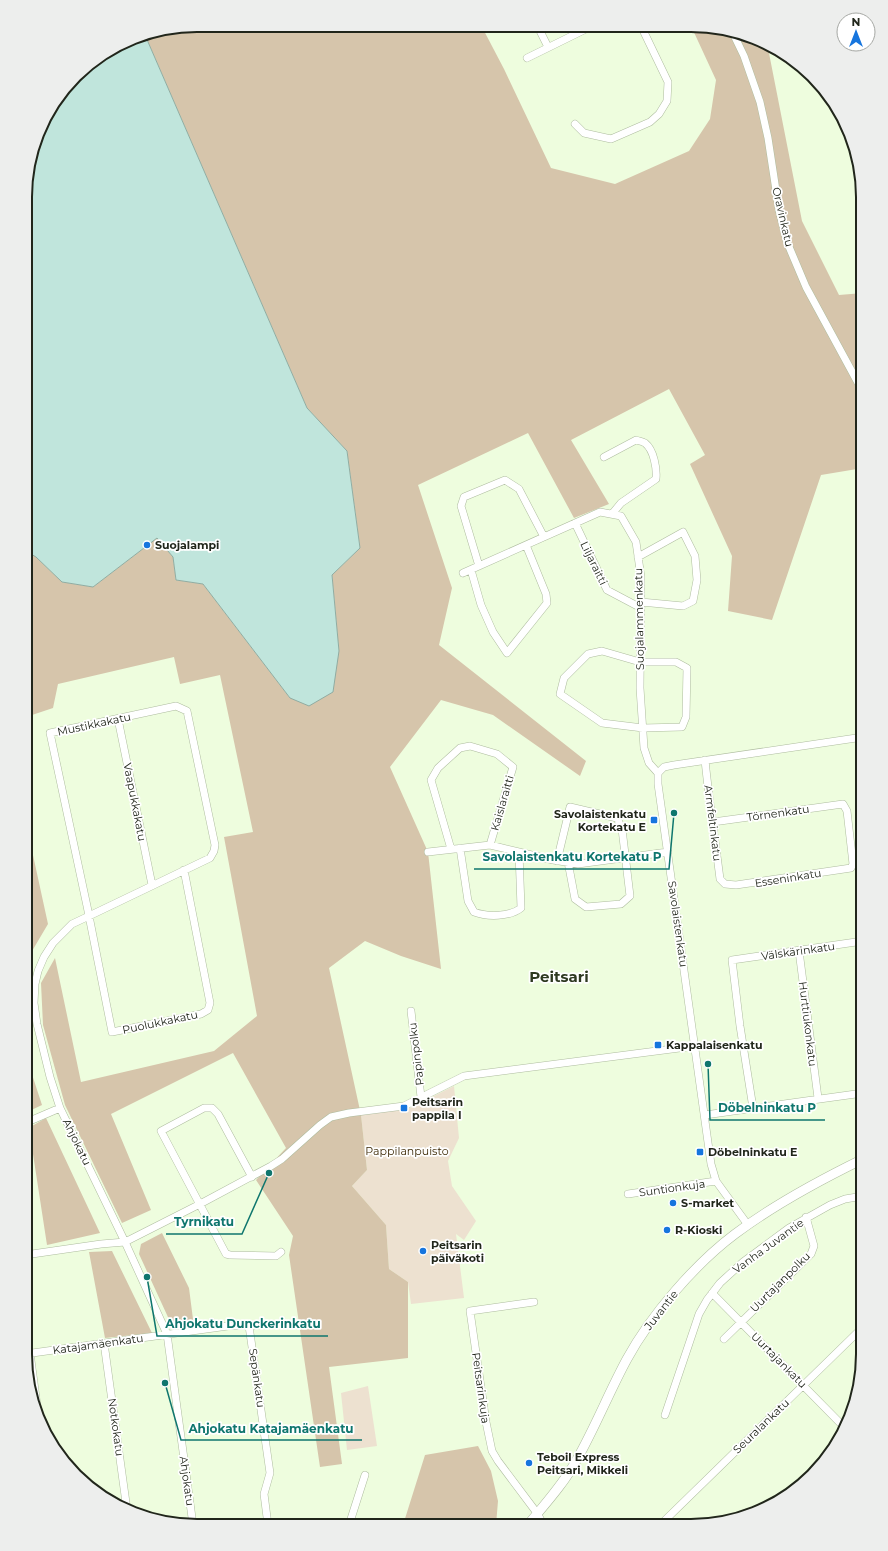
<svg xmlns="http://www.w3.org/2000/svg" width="888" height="1551" font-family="Montserrat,sans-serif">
<rect width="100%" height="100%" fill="#eefdde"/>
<!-- green -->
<path fill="#ede1d0" d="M454,1086L459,1138L448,1161L452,1186L476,1221L464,1240L456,1234L464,1298L411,1304L408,1282L389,1269L386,1225L352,1186L367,1170L361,1115L410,1108Z
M368,1386L377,1446L347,1450L341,1393Z"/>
<!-- forest -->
<path fill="#d6c5ab" d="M197,25L482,27L504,69L551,168L615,184L689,151L710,119L716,80L692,28H724L767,43L802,221L839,295L863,293V468L821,475L772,620L728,611L732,556L690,464L705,455L669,389L571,440L609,504L574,518L528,433L418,485L452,588L439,645L586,761L580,776L493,715L441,700L390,767L428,852L441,969L401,956L365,941L329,968L361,1115L367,1170L352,1186L386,1225L389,1269L408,1282V1358L329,1367L342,1464L320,1467L289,1255L293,1236L256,1180L286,1148L233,1053L111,1114L151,1210L122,1223L65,1105L43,1025L41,983L55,958L81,1082L214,1051L257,1016L224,837L253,832L220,675L180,684L174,657L58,684L53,708L26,717V551L36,557L62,582L93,587L157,538L173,557L176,580L203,584L290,698L339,651L332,575L360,548L347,451L307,408L145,35Z
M26,823L48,924L25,963Z
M25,1053L42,1105L25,1113Z
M46,1118L100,1233L47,1245L31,1141L25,1130Z
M162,1233L189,1288L194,1327L173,1328L139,1254L141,1244Z
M112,1251L152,1333L105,1338L89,1252Z
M478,1446L491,1471L498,1501L496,1525H467L459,1520L454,1525H403L425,1455Z"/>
<!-- water -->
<path fill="#c0e5dc" stroke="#90aca2" d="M145,35L307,408L347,451L360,548L332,575L339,651L333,692L309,706L290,698L203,584L176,580L173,557L157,538L93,587L62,582L36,557L26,551V175L43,121L83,68L131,38Z"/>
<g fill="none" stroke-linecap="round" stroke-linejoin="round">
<defs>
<path id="minor" d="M538,27L548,47
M732,31L744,56L760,102L768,138L779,210L787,242L806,287L863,392
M527,58L590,27
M575,124L584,133L611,139L650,122L659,114L667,101L668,82L642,28
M604,457L636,440C638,441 642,441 645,443C654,450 657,469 656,479L621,503L612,514
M575,523L607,590L641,608
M638,557L683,532L695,556L697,580L693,601L683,606L641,602
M479,566L461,506L464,497L505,480L519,489L544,537
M471,570L481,605L493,632L507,653L547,603L546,594L526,545
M463,573L600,512L621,516L636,542L641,577L640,688L644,748L649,763L658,773
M602,651L640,662H676L687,668L686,717L682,727L643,728L602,723L560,694L564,678L588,654Z
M118,719L152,885
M705,760C709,800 715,839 720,879L725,884L736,885L851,868L853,864L847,811L843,804L713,822
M460,848L468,901L474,912C487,917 510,917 521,908L519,852
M451,849L431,780L438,768L460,748L470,746L497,754L513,767L490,845
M428,852L490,845L553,860L578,864L668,852
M557,861L570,807L617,818L622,829L630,896L621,904L586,907L575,899L568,862
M184,870L210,1003L208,1010L201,1014L112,1032L89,916L87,906L50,733L176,706L187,711L215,845L214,851L210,858L89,916L72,924L53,943L44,957L38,971L35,984L34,1003L37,1024L50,1077L60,1108L125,1242L167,1334L193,1525
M799,951L818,1098
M411,1011L421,1097
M753,1108L740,1026L732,960L863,941
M705,1115L863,1093
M25,1123L60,1108
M252,1177L218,1114L212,1108H204L161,1131L226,1254L230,1255L276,1256L281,1252
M628,1194L716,1181
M748,1225L716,1181L711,1164L658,784V773L664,767L674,765L863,737
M25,1255L101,1244L125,1242L200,1204L271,1166L282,1159L320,1125L331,1117L349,1113L404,1106L464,1076L695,1046
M712,1293L845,1428
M534,1302L470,1311L486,1422L492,1451L498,1461L537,1513L544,1526
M249,1326L270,1473L264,1494L268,1525
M724,1339L811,1254L814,1246L806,1217
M104,1343L127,1510
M30,1353L39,1420
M25,1354L228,1326L266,1325
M665,1415L699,1314L707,1300L720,1283L743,1262L789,1228L830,1205L845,1199L863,1196
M349,1525L365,1475
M659,1526L863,1327"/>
<path id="major" d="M527,1526C544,1505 563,1485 576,1461C595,1428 609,1392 627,1359C651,1315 695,1264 735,1234C775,1204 818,1181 863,1159"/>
</defs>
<!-- minor casing -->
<use href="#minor" stroke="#aebc9f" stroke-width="8"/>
<!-- major casing -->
<use href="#major" stroke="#aebc9f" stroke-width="10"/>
<!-- minor -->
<use href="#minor" stroke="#fff" stroke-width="7"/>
<!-- major -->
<use href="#major" stroke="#fff" stroke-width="9"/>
</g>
<!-- markers -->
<g fill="#1675de" stroke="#fff" stroke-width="1.5">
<circle cx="147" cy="545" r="4"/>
<rect x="650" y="816" width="8" height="8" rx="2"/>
<rect x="654" y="1041" width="8" height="8" rx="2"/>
<rect x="400" y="1104" width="8" height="8" rx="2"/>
<rect x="696" y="1148" width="8" height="8" rx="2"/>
<circle cx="673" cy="1203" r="4"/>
<circle cx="667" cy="1230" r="4"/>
<circle cx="423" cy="1251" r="4"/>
<circle cx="529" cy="1463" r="4"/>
</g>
<g text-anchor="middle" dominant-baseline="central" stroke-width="3.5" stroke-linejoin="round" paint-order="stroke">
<!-- street labels -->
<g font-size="11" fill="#21261b" stroke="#fff">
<text transform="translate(783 217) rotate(77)">Oravinkatu</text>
<text transform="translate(594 563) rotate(64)">Liljaraitti</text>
<text transform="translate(639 619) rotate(-91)">Suojalammenkatu</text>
<text transform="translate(94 724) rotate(-12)">Mustikkakatu</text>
<text transform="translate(135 802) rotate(79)">Vaapukkakatu</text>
<text transform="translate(502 803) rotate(-74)">Kaislaraitti</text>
<text transform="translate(778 813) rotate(-8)">Törnenkatu</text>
<text transform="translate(713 823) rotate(83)">Armfeltinkatu</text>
<text transform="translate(788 878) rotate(-9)">Esseninkatu</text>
<text transform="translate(678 924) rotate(82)">Savolaistenkatu</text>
<text transform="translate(798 951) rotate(-8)">Välskärinkatu</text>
<text transform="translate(160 1022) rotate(-12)">Puolukkakatu</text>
<text transform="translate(808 1024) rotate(83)">Hurttiukonkatu</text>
<text transform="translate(416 1054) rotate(-97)">Papinpolku</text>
<text transform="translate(77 1142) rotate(64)">Ahjokatu</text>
<text transform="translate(672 1188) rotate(-8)">Suntionkuja</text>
<text transform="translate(768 1246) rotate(-36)">Vanha Juvantie</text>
<text transform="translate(780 1282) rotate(-45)">Uurtajanpolku</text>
<text transform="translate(661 1310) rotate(-52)">Juvantie</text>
<text transform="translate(98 1344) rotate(-8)">Katajamäenkatu</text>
<text transform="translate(779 1360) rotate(45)">Uurtajankatu</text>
<text transform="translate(257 1378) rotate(82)">Sepänkatu</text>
<text transform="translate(481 1388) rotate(82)">Peitsarinkuja</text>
<text transform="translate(761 1426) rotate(-44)">Seuralankatu</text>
<text transform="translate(116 1427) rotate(82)">Notkokatu</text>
<text transform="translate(187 1481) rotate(82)">Ahjokatu</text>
</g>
<!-- poi labels -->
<g font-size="11" font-weight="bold" fill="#21261b" stroke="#fff" text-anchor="start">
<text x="155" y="545">Suojalampi</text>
<text x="646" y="814" text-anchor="end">Savolaistenkatu<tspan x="646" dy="13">Kortekatu E</tspan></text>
<text x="666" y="1045">Kappalaisenkatu</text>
<text x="412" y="1102">Peitsarin<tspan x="412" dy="13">pappila I</tspan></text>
<text x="708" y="1152">Döbelninkatu E</text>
<text x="681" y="1203">S-market</text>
<text x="675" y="1230">R-Kioski</text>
<text x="431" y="1245">Peitsarin<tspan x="431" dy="13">päiväkoti</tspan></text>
<text x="537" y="1457">Teboil Express<tspan x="537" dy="13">Peitsari, Mikkeli</tspan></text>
</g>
<!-- park labels -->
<g font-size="11" fill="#3c2905" stroke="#fff">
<text x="407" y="1151">Pappilanpuisto</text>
</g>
<!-- district labels -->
<g font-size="15" font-weight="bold" fill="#2e3921" stroke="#fff">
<text x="559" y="976">Peitsari</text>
</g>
</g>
<!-- crop -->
<path d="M0 0H888V1551H0ZM197 32H691A165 165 0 0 1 856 197V1354A165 165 0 0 1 691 1519H197A165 165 0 0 1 32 1354V197A165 165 0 0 1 197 32Z" fill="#edeeed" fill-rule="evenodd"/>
<path fill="none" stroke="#21261b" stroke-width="2" d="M197 32H691A165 165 0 0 1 856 197V1354A165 165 0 0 1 691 1519H197A165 165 0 0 1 32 1354V197A165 165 0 0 1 197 32Z"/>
<!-- callouts -->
<path fill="none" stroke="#0f766e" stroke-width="1.5" d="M674 813L669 869H474M708 1064L710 1120H825M269 1173L242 1234H166M147 1277L157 1336H328M165 1383L181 1440H362"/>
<g fill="#0f766e" stroke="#fff" stroke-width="1.5">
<circle cx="674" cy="813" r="4"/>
<circle cx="708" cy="1064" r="4"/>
<circle cx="269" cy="1173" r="4"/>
<circle cx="147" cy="1277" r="4"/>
<circle cx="165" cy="1383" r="4"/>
</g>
<g font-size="12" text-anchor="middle" font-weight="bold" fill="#0f766e" stroke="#fff" stroke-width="3.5" stroke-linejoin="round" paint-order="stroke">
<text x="572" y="861">Savolaistenkatu Kortekatu P</text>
<text x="767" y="1112">Döbelninkatu P</text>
<text x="204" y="1226">Tyrnikatu</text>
<text x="243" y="1328">Ahjokatu Dunckerinkatu</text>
<text x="271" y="1433">Ahjokatu Katajamäenkatu</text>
</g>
<!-- north arrow -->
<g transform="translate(856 32)"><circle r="19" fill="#ffffff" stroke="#a6a8a4"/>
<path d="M0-3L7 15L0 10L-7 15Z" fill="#1675de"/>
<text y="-6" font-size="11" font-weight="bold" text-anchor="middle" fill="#21261b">N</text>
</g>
</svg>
